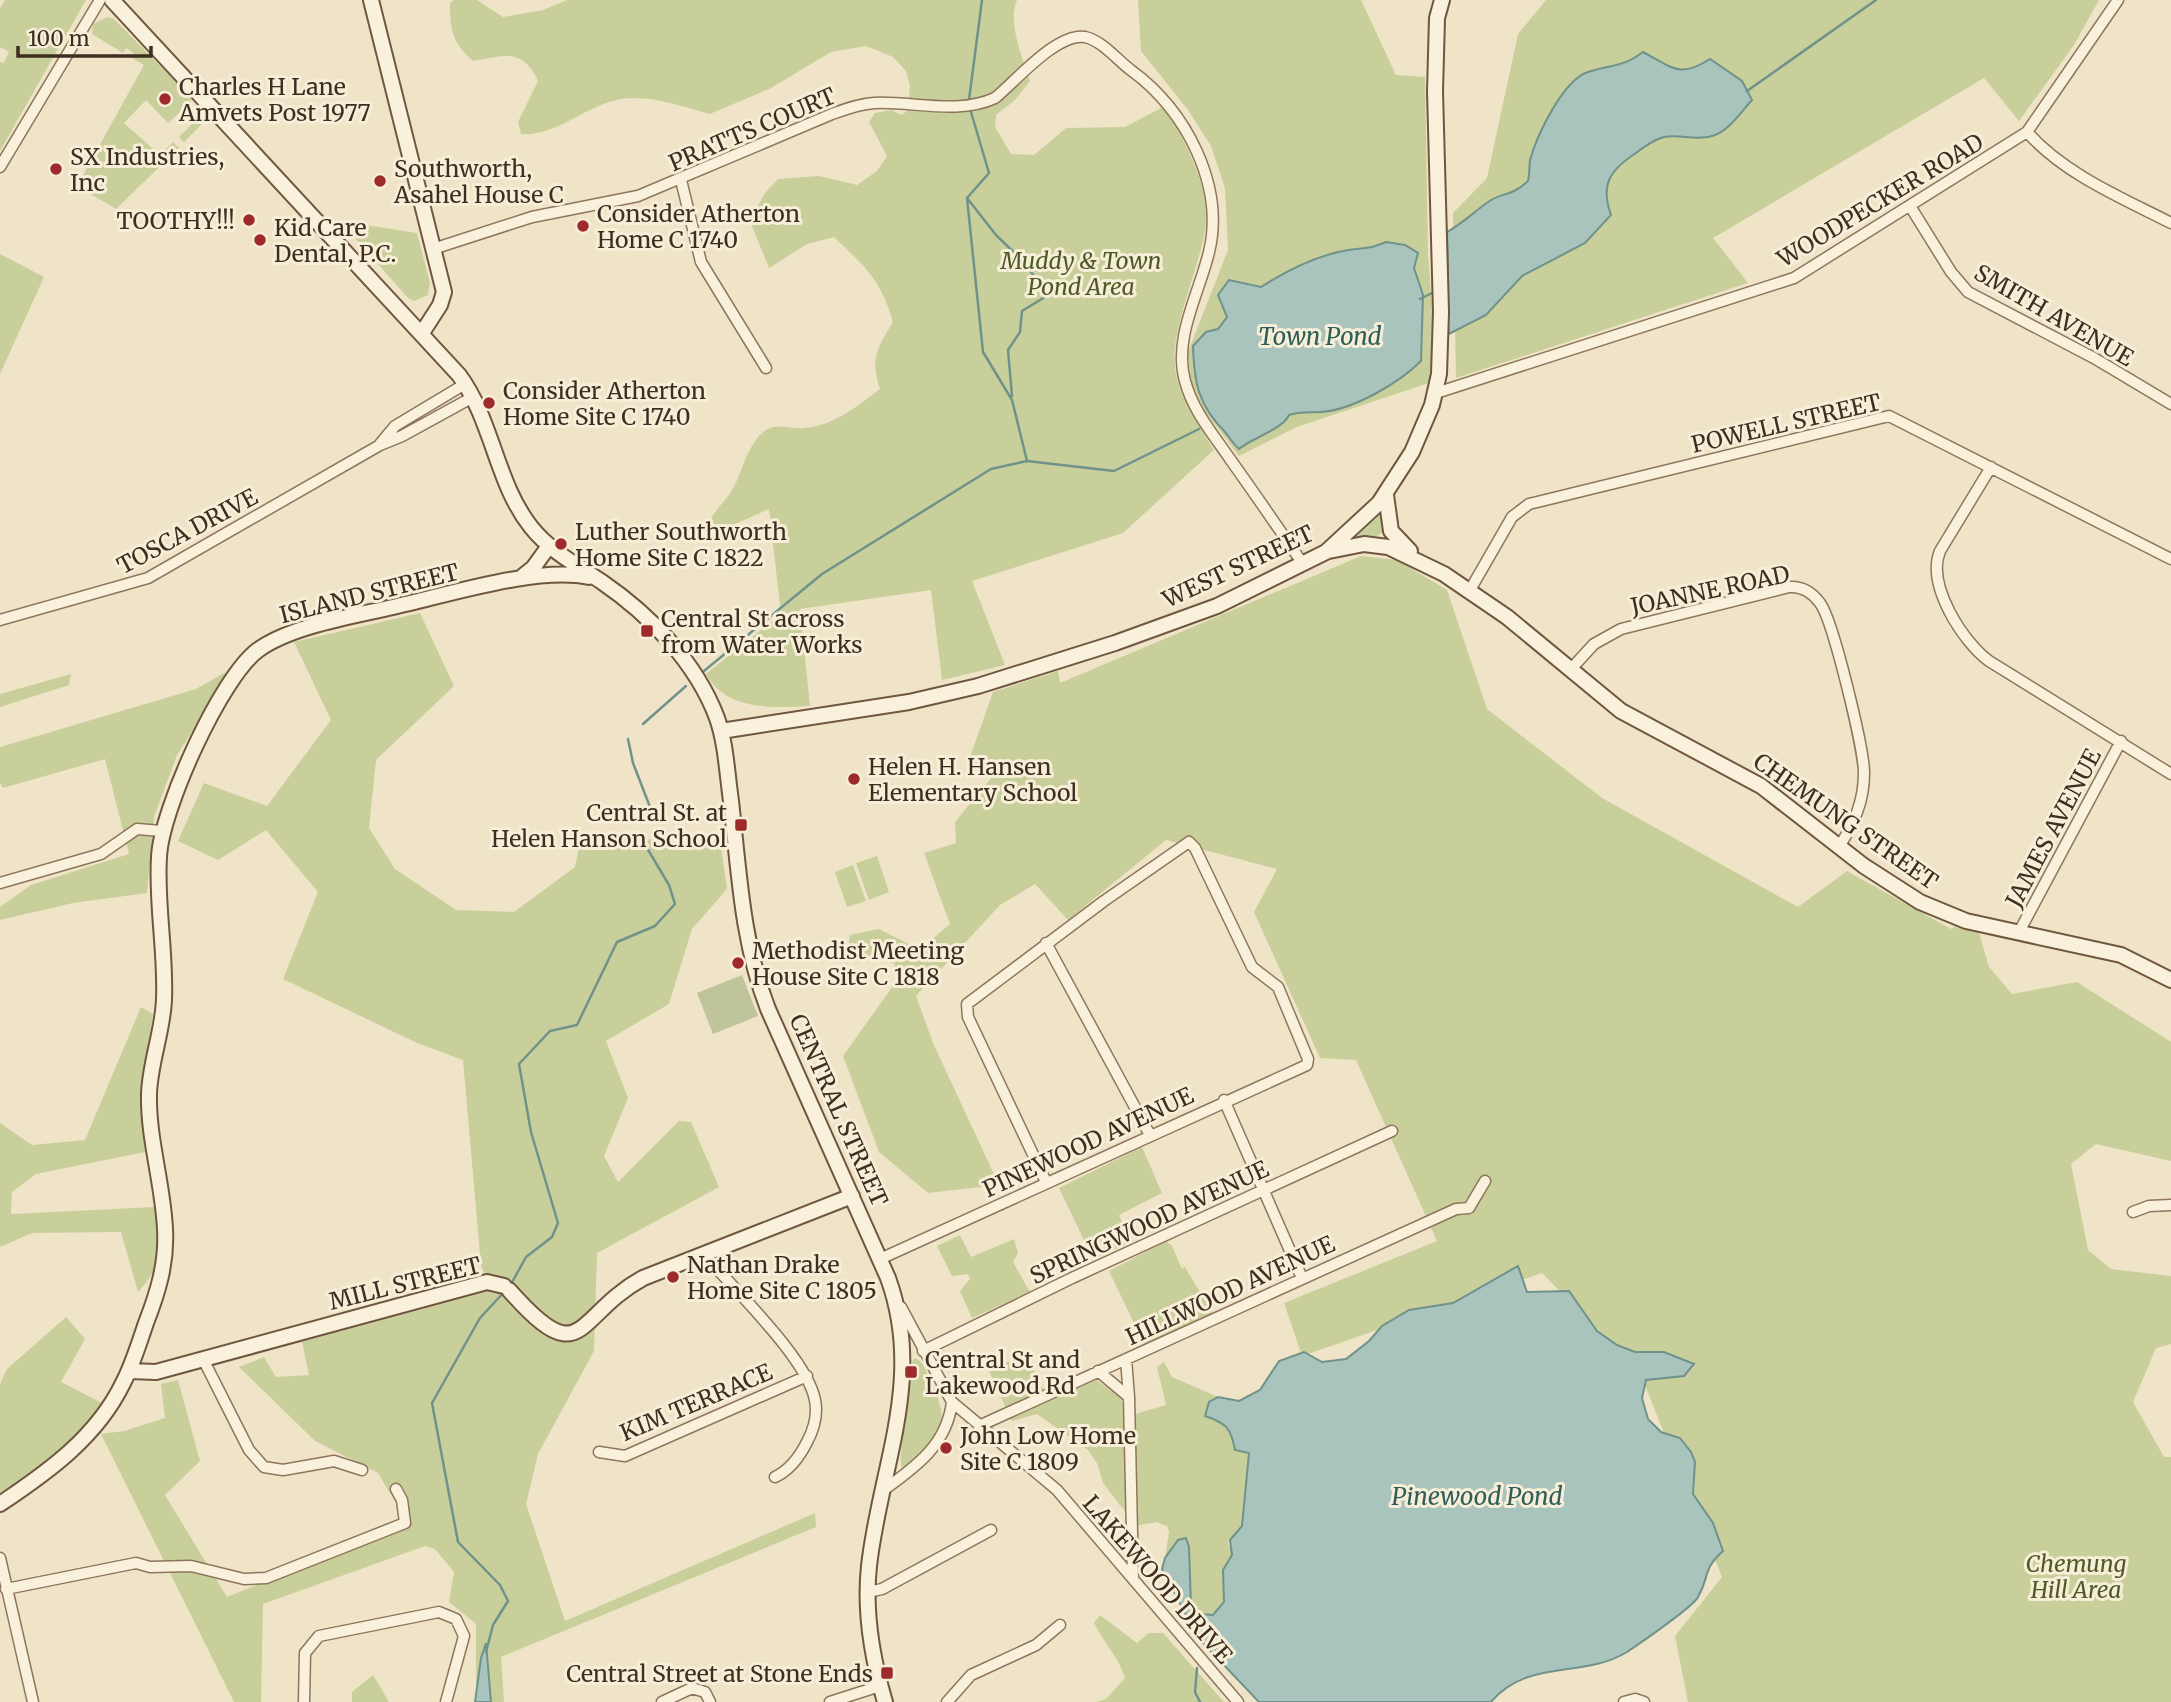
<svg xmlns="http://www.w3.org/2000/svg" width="2171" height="1702" font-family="Merriweather,serif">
<rect width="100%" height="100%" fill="#f0e4c8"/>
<!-- green -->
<path fill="#c9cf9b" d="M5,0H86L0,151V62L4,63L9,52L0,47V8Z
M454,0H477L503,17L543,10L567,0H1017C1007,23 1023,58 1030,81L1015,100L996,115L995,127L1011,154L1034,155L1066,128L1125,127L1165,106C1183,140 1206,177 1206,216C1206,238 1198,259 1192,279C1166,365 1166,373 1214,450L1123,533L972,581L1005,665L942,680L931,590L800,609L810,706C773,708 726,711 706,674L781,614L769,509L706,537C706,519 720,507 731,492C742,474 745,451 760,435C774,420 789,430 805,428C835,425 856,407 880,389C870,360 877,348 893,322C880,278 866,268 834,237L807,244L769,268L750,221L765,193L778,179L819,176L857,185L877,171L887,156L869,122L875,113L891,110L902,115L908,110L910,86L906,71L893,57L866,46L831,52L771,88L710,114C679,106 645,92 613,101C582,109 553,137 521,134L518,122L538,81C522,47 504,56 473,61C452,42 450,30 450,3Z
M1138,0H1361L1396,75L1425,77L1428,254L1435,342L1432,382L1297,427L1239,456L1204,410L1190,379L1188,352L1228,250L1225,188L1211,146L1188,110L1141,51Z
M1546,0H2099L2074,45L2019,121L1984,78L1713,238L1748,283L1456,378L1453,213L1487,178L1518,34Z
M108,17L114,19L190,96L191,102L168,123L146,100L124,123L160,155L173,142L179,148L116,209L77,186L144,65L132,58L134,54L126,48L123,53L92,34L93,24Z
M204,112L209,117L184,142L179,137Z
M340,221L417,233L430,283L428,295L414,301L408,298Z
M0,254L44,277L0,374Z
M1382,512L1383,532L1377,536L1355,537L1357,532Z
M1361,556L1397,560L1447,590L1487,709L1602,798L1798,907L1847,871L1951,929L1954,927L1979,933L1989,967L2012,994L2077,982L2171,1042V1161L2096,1144L2071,1164L2088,1250L2111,1269L2171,1276V1344L2156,1348L2133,1402L2164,1457H2171V1702H1688L1675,1636L1722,1577L1640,1373L1542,1273L1302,1356L1284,1303L1437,1241L1356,1060L1320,1058L1254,912L1277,869L1166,840L1068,920L1035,884L1000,905L916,996L933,1043L999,1185L928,1193L879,1152L843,1056L898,979L894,963L848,953L850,935L879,929L920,950L950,924L924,853L956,843L955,822L991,778L968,763L993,692L1058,671L1060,683Z
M420,613L454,686L376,760L369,828L395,869L456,910L514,912L575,867L579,847L597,832L683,844L720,840L727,889L692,929L669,1004L606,1041L628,1098L604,1156L618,1182L679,1121L691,1122L719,1187L597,1253L594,1351L538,1454L526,1504L565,1621L815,1513L816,1527L501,1657L504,1702H476V1624L449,1602L454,1572L435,1549L425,1546L263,1604L261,1702H234L101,1434L124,1431L165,1418L161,1384L178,1380L200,1461L165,1495L227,1597L407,1522L378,1473L315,1441L239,1367L264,1357L276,1377L309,1375L302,1342L493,1290L481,1266L463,1060L417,1043L283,979L318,892L266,830L218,860L178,841L204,783L267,806L331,720L294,642Z
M226,672L227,678L177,755L154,817L147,893L73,903L0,920V907L31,885L129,854L105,759L3,788L0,783V747L196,689Z
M71,674L69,685L0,707V694Z
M877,856L889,892L869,900L856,863Z
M853,865L866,901L847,907L835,872Z
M141,1007L153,1014L141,1091L145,1152L36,1174L12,1192L11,1214L155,1207C162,1245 166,1262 138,1292L121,1232L32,1233L0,1247V1123L32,1145L85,1140Z
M1142,1147L1162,1193L1119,1215L1131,1242L1093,1259L1059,1188Z
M960,1235L971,1257L1014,1239L1018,1253L1013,1262L1030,1292L972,1318L960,1291L970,1279L968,1274L952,1276L937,1246Z
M1166,1241L1172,1246L1182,1269L1185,1267L1213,1314L1144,1344L1109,1271Z
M66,1317L85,1339L61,1382L102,1403L59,1466L0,1504V1384L7,1369Z
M1027,1355L1048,1400L1096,1380L1122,1398L1125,1417L1166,1405L1157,1367L1164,1362L1172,1377L1218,1397L1209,1402L1231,1430L1235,1450L1249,1453L1242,1526L1228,1542L1232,1555L1223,1570L1224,1602L1213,1615L1200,1614L1191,1606L1189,1547L1178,1540L1165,1558L1169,1532L1167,1526L1156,1522L1130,1527L1127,1514L1103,1483L1097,1463L1088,1450L1037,1414L1012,1421L988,1369Z
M915,1358C924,1362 926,1371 930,1380C946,1414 949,1429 919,1457C914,1462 910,1468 902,1468C897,1461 910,1382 909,1365Z
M1100,1615L1137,1643L1149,1633H1163L1224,1702H1096L1106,1699L1125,1678C1119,1658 1104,1643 1094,1623Z
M373,1675L389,1702H352V1692Z"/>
<!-- cemetery -->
<path fill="#bfc49a" d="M742,975L758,1016L713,1034L697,993Z"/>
<!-- water -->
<path fill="#a9c4bc" stroke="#6f938a" stroke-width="2" d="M1643,52C1672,67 1679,79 1710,59L1742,81L1752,100C1741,112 1728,132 1712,136C1696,141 1680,134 1664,137C1653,140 1645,146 1636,153C1610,170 1600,184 1611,215L1585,243L1522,276L1486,315L1449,334L1443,292L1448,275L1447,232C1463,223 1474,212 1488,202C1502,192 1511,197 1528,181C1530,173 1529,167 1530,160C1537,135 1563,80 1588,72C1611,64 1622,68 1643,52Z
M1386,242L1405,245L1418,253L1414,268L1423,295L1421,361C1399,383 1353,410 1321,412C1309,413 1302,411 1289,415C1283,429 1252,438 1239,449C1233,444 1230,438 1225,432C1198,405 1194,382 1193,346L1206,332L1218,329L1227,317L1218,295L1229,280L1261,287C1286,271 1318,255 1348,250C1366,247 1367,250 1386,242Z
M1518,1266L1527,1292L1569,1291L1597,1331L1617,1345L1635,1352H1664L1694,1364L1684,1376L1646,1380L1642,1398L1648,1419L1661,1432L1680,1438L1691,1452L1695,1462L1693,1494L1713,1523L1723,1551C1702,1570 1710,1576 1698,1597C1694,1606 1639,1644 1627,1652C1583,1679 1528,1658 1491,1702H1259L1198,1638L1162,1569L1165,1558L1178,1540L1186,1538L1189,1547L1191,1606L1200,1614L1213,1615L1224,1602L1223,1570L1232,1555L1230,1540L1242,1526L1249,1453L1235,1450C1231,1428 1226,1423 1205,1416L1209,1402L1218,1397L1239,1401L1260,1390L1279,1361L1304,1352L1322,1362L1346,1359L1369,1341L1382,1326L1409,1310L1453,1303Z
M486,1643L491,1702H475L481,1658Z"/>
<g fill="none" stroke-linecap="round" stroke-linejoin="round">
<!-- stream -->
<path stroke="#6f938a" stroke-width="2.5" d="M1747,91L1876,0
M969,100L982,0
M971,112L989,173L967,198L983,352L1012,400L1027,461
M967,198L996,235L1028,266L1045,297L1022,311L1020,332L1008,350L1012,396
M1420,299L1432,293
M704,671L822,574L991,469L1027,461L1114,471L1199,429
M643,724L686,686
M628,739L633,763L650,807
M510,1286L526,1257L552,1237L558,1223L531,1132L519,1064L550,1031L577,1025L617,942L655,926L675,904L669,885L644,843
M486,1652L493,1625L508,1601L500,1585L458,1542L432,1403L480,1318L505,1291
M1197,1668L1195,1692L1200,1702"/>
<defs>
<path id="street" d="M2027,132C2064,174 2122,198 2171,223
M0,167L100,0
M681,180L701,262L766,368
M1910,206L1951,272L1968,292L2094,358L2171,404
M433,249L532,217L638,196L832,114C846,109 859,104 874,103C913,101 958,115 995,98C1015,82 1057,32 1085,37C1103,41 1118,61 1132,71C1186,110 1225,186 1209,252C1199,294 1173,338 1185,381C1193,411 1213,434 1230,459C1255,494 1279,529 1303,564
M1436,393L1794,278L2027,132L2118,0
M380,444L395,426L465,384
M1991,467L1940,551C1926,585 1963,642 1989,661L2171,774
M1470,590L1512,517L1529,504L1889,416L2171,559
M0,620L148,578L380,445L402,436L473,397
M1571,669L1594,644L1621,629L1789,587C1802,586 1812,592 1820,603C1833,620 1864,749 1864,773C1864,802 1854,823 1839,847
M0,883L101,854L137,829L162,831
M2019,932L2121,741
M1046,943L1150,1135
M1224,1100L1302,1278
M2133,1212L2149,1206L2171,1205
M705,1255C734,1290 807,1358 815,1400C818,1415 814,1429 807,1442C800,1456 790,1470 775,1477
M880,1259L1307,1065L1308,1059L1278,987L1252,967L1195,848L1189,842L1104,901L967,1004L968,1017L1046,1182
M901,1307L952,1402L1057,1490L1238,1702
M923,1351L1072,1278L1392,1131
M203,1359L249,1450L264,1467L283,1470L334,1461L362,1470
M1126,1359L1129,1397
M1098,1371L1129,1397L1133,1578
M979,1426L1456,1209L1469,1208L1485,1181
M599,1452L625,1456L807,1376
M885,1489C917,1466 947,1444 952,1402
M0,1558L33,1702
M6,1589L136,1563L150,1567L191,1566L244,1579L266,1578L405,1523L402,1500L396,1489
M868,1592L882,1589L991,1530
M304,1702L305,1653L319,1636L439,1612L456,1619L464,1636L446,1702
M662,1702L692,1688L705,1692L710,1702
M830,1702L880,1686
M947,1702L971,1675L1036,1645L1060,1625
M1624,1702L1635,1699L1644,1702"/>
<path id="secondary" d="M112,0L459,375C493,421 496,483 531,527C550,551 577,565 602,582C650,615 696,662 717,718C726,744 727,773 731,801C739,872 742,942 768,1009L888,1278C925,1380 880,1467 869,1566C864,1612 872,1658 885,1702
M371,0L444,292L440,305L422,333
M1386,495L1391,531L1410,551
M1329,551L1364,544L1388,547L1444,574L1507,617L1621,711L1761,786L1864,866L1920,902L1966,921L2121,955L2171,980
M523,576L533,568L549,546
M721,731L909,702L978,686L1115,643L1217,606L1326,552L1379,503L1412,452L1432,405L1439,374L1441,312L1435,91L1437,18L1442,0
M509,1290C584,1375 574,1316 643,1278L852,1196
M129,1371L156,1372L487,1282L504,1286
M0,1504C48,1472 97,1437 123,1383C133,1364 139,1343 146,1323C158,1292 167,1263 165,1229C163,1184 148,1139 149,1094C150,1062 163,1031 164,999C166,951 156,904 159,857C161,810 221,677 258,650C291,626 354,616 393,607C448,595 536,566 589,577"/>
</defs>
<!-- street casing -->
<use href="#street" stroke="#8d765c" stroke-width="13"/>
<!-- secondary casing -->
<use href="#secondary" stroke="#6f573f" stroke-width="18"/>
<!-- street -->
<use href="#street" stroke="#faf1dc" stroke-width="10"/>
<!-- secondary -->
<use href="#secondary" stroke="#faf1dc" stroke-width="14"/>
</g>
<!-- markers -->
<g fill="#9e2a2b" stroke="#f7eed8" stroke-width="2.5">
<circle cx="165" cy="99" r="7"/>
<circle cx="56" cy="169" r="7"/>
<circle cx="380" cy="181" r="7"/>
<circle cx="249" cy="220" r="7"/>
<circle cx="583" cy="226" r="7"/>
<circle cx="260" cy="240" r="7"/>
<circle cx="489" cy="403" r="7"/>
<circle cx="561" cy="544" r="7"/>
<rect x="640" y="624" width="14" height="14" rx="3.5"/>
<circle cx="854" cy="779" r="7"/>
<rect x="734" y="818" width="14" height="14" rx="3.5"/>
<circle cx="738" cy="963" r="7"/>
<circle cx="673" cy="1277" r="7"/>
<rect x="904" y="1365" width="14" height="14" rx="3.5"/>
<circle cx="946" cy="1448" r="7"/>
<rect x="880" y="1666" width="14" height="14" rx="3.5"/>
</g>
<g text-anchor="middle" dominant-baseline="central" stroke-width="6" stroke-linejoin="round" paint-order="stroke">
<!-- poi labels -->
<g font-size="23" fill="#3d2e20" stroke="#f7eed8" text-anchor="start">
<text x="179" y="86">Charles H Lane<tspan x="179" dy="26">Amvets Post 1977</tspan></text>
<text x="70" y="156">SX Industries,<tspan x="70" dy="26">Inc</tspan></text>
<text x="394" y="168">Southworth,<tspan x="394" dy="26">Asahel House C</tspan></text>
<text x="597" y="213">Consider Atherton<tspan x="597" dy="26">Home C 1740</tspan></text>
<text x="235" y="220" text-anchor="end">TOOTHY!!!</text>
<text x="274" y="227">Kid Care<tspan x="274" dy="26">Dental, P.C.</tspan></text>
<text x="503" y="390">Consider Atherton<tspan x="503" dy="26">Home Site C 1740</tspan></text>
<text x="575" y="531">Luther Southworth<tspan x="575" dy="26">Home Site C 1822</tspan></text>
<text x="661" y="618">Central St across<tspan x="661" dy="26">from Water Works</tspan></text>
<text x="868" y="766">Helen H. Hansen<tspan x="868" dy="26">Elementary School</tspan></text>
<text x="727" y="812" text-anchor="end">Central St. at<tspan x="727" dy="26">Helen Hanson School</tspan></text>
<text x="752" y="950">Methodist Meeting<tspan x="752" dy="26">House Site C 1818</tspan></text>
<text x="687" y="1264">Nathan Drake<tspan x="687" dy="26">Home Site C 1805</tspan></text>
<text x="925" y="1359">Central St and<tspan x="925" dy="26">Lakewood Rd</tspan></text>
<text x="960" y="1435">John Low Home<tspan x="960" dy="26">Site C 1809</tspan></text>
<text x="873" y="1673" text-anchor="end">Central Street at Stone Ends</text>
</g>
<!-- street labels -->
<g font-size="23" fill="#3d2e20" stroke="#f7eed8">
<text transform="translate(752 129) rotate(-23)">PRATTS COURT</text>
<text transform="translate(1880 200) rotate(-31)">WOODPECKER ROAD</text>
<text transform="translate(2054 315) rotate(30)">SMITH AVENUE</text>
<text transform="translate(1786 423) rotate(-13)">POWELL STREET</text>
<text transform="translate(187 531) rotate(-28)">TOSCA DRIVE</text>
<text transform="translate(1238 566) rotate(-25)">WEST STREET</text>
<text transform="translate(1710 590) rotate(-12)">JOANNE ROAD</text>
<text transform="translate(369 593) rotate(-14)">ISLAND STREET</text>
<text transform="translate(1846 821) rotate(35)">CHEMUNG STREET</text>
<text transform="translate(2053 828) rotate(-62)">JAMES AVENUE</text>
<text transform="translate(839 1110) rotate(66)">CENTRAL STREET</text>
<text transform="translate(1088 1142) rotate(-25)">PINEWOOD AVENUE</text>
<text transform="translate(1149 1222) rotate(-25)">SPRINGWOOD AVENUE</text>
<text transform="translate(405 1283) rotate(-14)">MILL STREET</text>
<text transform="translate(1230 1290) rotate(-25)">HILLWOOD AVENUE</text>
<text transform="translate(696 1402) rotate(-23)">KIM TERRACE</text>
<text transform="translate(1158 1579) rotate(49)">LAKEWOOD DRIVE</text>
</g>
<!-- park labels -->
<g font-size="23" font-style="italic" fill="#4d5a26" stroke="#f7eed8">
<text x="1081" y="260">Muddy &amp; Town<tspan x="1081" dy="26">Pond Area</tspan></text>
<text x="2076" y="1563">Chemung<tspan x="2076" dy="26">Hill Area</tspan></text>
</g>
<!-- water labels -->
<g font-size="24" font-style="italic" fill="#2f5d5a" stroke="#f7eed8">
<text x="1320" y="336">Town Pond</text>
<text x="1477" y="1496">Pinewood Pond</text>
</g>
</g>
<!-- scale -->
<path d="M18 46v10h133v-10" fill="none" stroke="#3d2e20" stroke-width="3.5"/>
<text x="28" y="46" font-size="21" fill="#3d2e20" stroke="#f7eed8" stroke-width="5" paint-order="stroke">100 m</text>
</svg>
